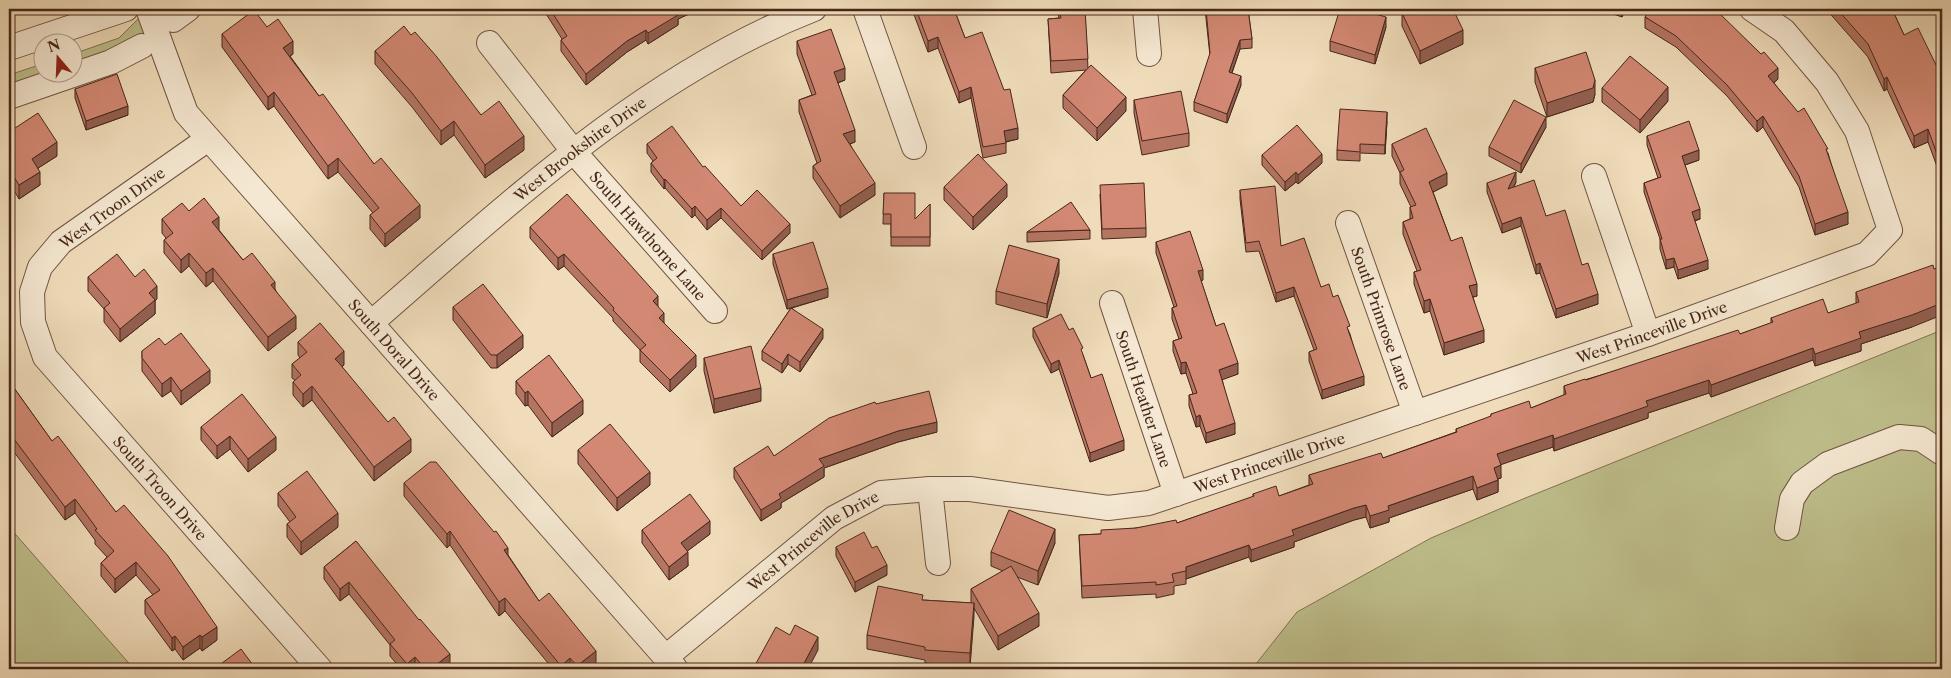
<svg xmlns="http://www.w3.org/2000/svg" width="1951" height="678" font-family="'Libre Caslon Text',serif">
<rect width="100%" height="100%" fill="#f0dcba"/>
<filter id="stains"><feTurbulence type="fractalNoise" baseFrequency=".004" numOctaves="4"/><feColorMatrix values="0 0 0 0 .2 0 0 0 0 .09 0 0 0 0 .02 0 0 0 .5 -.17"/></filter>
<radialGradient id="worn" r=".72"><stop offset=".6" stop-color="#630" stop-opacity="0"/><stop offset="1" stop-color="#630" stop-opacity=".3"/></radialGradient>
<!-- green -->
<path fill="#bebf8c" stroke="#827354" d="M148,9H198L178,16L147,57L9,105V75L42,64V72H72L73,54L119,38Z
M1942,330V669H1252L1297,612L1431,538L1523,499Z
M9,527L134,669H9Z"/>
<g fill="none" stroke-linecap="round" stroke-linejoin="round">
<defs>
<g id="minor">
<path id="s1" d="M148,9L186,113L675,668"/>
<path d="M865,9L914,147"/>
<path d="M1145,9L1149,54"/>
<path d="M173,20L188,9"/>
<path id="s2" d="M489,43L574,152L715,311"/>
<path d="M9,48L126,9"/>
<path d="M9,97L111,62L142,46"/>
<path id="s3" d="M208,139L61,242L40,267L32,292L33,322L45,357L320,669"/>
<path d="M1594,176L1648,334"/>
<path id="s4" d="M1348,223L1415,413"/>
<path id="s5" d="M1112,303L1176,494"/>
<path id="s6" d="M371,323C506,206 645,75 814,9"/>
<path d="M930,489L938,563"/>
<path d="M1787,528L1792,499L1802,483L1828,464L1899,437L1921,439L1942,453"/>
<path id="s7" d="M666,657L834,518L881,493L930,489H970L1108,508L1149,503L1648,334L1867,254L1890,230L1857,131L1827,82L1784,31L1752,9"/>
</g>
</defs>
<!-- minor casing -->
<use href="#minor" stroke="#715443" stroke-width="26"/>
<!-- minor -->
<use href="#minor" stroke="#f5e8d2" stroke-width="24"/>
</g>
<!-- wall -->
<path fill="#b57563" stroke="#47271b" d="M543,9H598L600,12L606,9H700L678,19V25L648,44L646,40L627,52L586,85L561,51V40L562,39Z
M913,9H954L965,38L1018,139L1006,142V153L983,158L971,98L959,103L938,48L928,52L913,12Z
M1057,9H1107V10L1085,13L1088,68L1126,111L1097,141L1063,108V95L1086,70L1051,73L1048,19L1059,18Z
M1205,9H1248L1252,39V48L1240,49L1232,73L1241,85L1227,123L1194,111V102L1210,56Z
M1599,9H1625L1622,17Z
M1826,9H1892L1904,35L1938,69L1942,71V180L1928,142L1914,148L1887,89L1884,91L1868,57Z
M1402,13L1463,44L1420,64L1402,26Z
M1645,17L1778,79L1774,83L1828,153L1848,224L1815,235L1799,187L1763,127L1757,132L1727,96L1676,47L1645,28Z
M267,27L293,54L290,56L319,96L374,164L420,218L385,247L370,229V215L373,213L338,172L328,179L274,106L268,110L222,47V34Z
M1386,27L1375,64L1330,51V41Z
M411,35L481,115L524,150L485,178L454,135L441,145L412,107L375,64V51Z
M797,41L845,80L838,83L855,142L850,144L875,195L840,218L813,178V166L817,163L799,112V100L812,95L797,54Z
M1535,68L1595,94L1593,102L1547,117L1535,82Z
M1602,88L1668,101L1640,133L1602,102Z
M75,89L128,115L86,130L75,98Z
M1134,100L1189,133V146L1142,155L1134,113Z
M1387,121L1385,154L1360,153V161L1337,160V150Z
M1546,127L1521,173L1489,156V147Z
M9,132L57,156L38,168L40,185L19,199L9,182Z
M1647,136L1699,160L1685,165L1700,219L1695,221L1708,269L1678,279L1674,267L1666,269L1660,249V239L1644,192V183L1658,178L1647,145Z
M647,144L703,167L741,206L790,233L762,260L721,218L707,230L695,215L692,218L665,188L664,189L651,172V163L653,161L647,153Z
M1392,144L1447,185L1433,192L1451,241L1477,296L1473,297L1484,342L1444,355L1430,311L1424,313L1414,284V272L1417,271L1403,234V222L1410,219V207H1411L1400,184V173L1392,156Z
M1262,155L1322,163L1298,184L1296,182L1285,191L1262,165Z
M1516,182L1514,187L1546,216L1582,265L1598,304L1556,318L1540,273L1536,274L1521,226L1502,233L1487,192V183Z
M944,187L1007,197L973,230L944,200Z
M1240,190L1281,246L1321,287L1333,297L1350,334L1364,385L1322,399L1309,361V352L1314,350L1294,296L1276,302L1259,251L1246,252L1240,199Z
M884,193L915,219L930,204V246H891V224H883Z
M1100,194L1146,228V237L1102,239Z
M189,211L219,230L243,260L275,289L296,329L268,351L213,281L206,287L189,266L181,273L164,253V240L166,238L162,233V219Z
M530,227L658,307L664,323L696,367L670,392L640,362V350L613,321V318L564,266L558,270L530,238Z
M1090,230V239L1027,242V232Z
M1156,242L1203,280L1201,281L1216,326L1238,374L1222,379L1235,434L1206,443L1200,426L1196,427L1189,406V395L1193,394L1186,373L1181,374L1173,351V341L1179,339L1172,319V308L1174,307L1156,253Z
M773,254L828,297L792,308L823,338L800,372L788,364L782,373L762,360V351L791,308L787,309L773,264Z
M1059,273L1047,318L996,304V291Z
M88,277H135L157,299L155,301V314L120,342L104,322V309L88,291Z
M1856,292L1912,327L1861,344V351L1815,366L1813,360L1711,397L1709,393L1648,413V418L1554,451L1553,447L1500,464L1501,478L1498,479V492L1477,500L1473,489L1389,518V522L1370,528L1366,517L1354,520L1294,542V547L1251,562L1249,557L1186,579V584L1174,586V594L1156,598V594L1082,598L1079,535L1101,534L1136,528L1177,523L1253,497V494L1279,496L1309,485V475L1383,458L1456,432V429L1491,417V414L1531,408L1564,395V386L1740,334L1771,323V318L1828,313L1856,304Z
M453,307L523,348L497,368H491L453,320Z
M1033,328L1069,330L1083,355L1091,378L1124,450L1090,462L1059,369L1051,373L1033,337Z
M298,342L344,365L342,367L411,452L374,481L312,400L303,407L293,395V382L295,380L292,378V364L300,358L298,355Z
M165,345L210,383L181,405L171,391L162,397L142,371V351Z
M704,358L761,401L714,413L704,371Z
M9,381L52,441L116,512L217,640L202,651L200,648L183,660L175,649L172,651L145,614V600L153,595L136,575L115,593L101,576V563L107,557L95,544V540L75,513L65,520L14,452L10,455L9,453Z
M516,381L583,414L552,437L528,405L525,406L516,394Z
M876,404L937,432L898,442L824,468V477L781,503V508L761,521L734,478V468L774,456Z
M201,427L276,450L248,472L230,449L217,459L201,440Z
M578,450L650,485L617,511L578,464Z
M404,483L508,555L539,601L596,664L590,669H553L505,611L499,616L450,545L447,548L404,496Z
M278,493L338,527L301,555L287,537V524L290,522L278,506Z
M642,530L710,534L687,551L688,566L669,580L642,543Z
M356,541L450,666L446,669H401L390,656V645L349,594L340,601L324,579V567Z
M1055,543L1038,585L1017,577L1039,626L998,650L974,608L970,666L925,663V660L867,649V635L923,600L971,603V589L1003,571L991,566V552Z
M836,547L887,575L855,592L836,556Z"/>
<!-- shaded-wall -->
<path fill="#935f50" stroke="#47271b" d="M677,9H700L678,19V25L648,44V33Z
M1622,9H1625L1622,17Z
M1386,17V27L1375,64V55Z
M646,30V40L627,52L586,85V74L627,41Z
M1463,30V44L1420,64V51Z
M938,37V48L928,52V41Z
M1240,40V49L1229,81V72Z
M293,41V54L283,61V48Z
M845,68V80L834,84V72Z
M1778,68V79L1768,88V76Z
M1241,76V85L1227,123V114Z
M1887,77V89L1884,91V79Z
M1595,80V94L1593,102L1547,117V103Z
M971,87V98L959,103V92Z
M1668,87V101L1640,133V120Z
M274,92V106L268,110V97Z
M1126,97V111L1097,141V128Z
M128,106V115L86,130V121Z
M1387,112V121L1385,154V145Z
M1763,116V127L1757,132V121Z
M1546,117V127L1521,173V164Z
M454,121V135L441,145V131Z
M1018,128V139L1004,142V131Z
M1928,129V142L1914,148V136Z
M855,130V142L843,146V134Z
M524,136V150L485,178V165Z
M57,142V156L32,172V159Z
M1699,150V160L1682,166V156Z
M1322,154V163L1298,184V175Z
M338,158V172L328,179V166Z
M40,172V185L19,199V185Z
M1296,172V182L1285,191V182Z
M1516,172V182L1508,198V189Z
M1447,173V185L1429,194V182Z
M665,179V188L664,189V180Z
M875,183V195L840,218V206Z
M1007,184V197L973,230V217Z
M420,205V218L385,247V234Z
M695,206V215L692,218V209Z
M721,208V218L707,230V220Z
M1700,209V219L1692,221V212Z
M1848,212V224L1815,235V224Z
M219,217V230L212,236V222Z
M1521,217V226L1502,233V224Z
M790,224V233L762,260V251Z
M189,253V266L181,273V260Z
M564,254V266L558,270V258Z
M1674,258V267L1666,269V260Z
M1059,259V273L1047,318V304Z
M1708,260V269L1678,279V270Z
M1540,263V273L1536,274V265Z
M213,268V281L206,287V273Z
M1203,270V280L1198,282V271Z
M275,282V295L271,285Z
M1477,284V296L1469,298V286Z
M157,286V299L155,301V314L120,342V329L149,293Z
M1294,287V296L1276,302V293Z
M828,288V297L787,309V300Z
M1598,294V304L1556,318V309Z
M658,296V308L653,301Z
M1430,299V311L1424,313V301Z
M1942,303V315L1912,327L1861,344V351L1815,366V354L1859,332Z
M664,313V325L659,318Z
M296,316V329L268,351V337Z
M823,329V338L800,372V362Z
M1484,330V342L1444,355V343Z
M523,335V348L497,368V355Z
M1813,348V360L1711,397V385Z
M344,351V365L335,372V359Z
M788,354V364L782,373V364Z
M696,355V367L670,392V380Z
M1059,360V369L1051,373V364Z
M1186,362V373L1181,374V363Z
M1238,363V374L1219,381V370Z
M210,370V383L181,405V391Z
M1364,376V385L1322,399V390Z
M171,377V391L162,397V384Z
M1709,380V393L1648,413V418L1554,451V439L1646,401Z
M312,386V400L303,407V394Z
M761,388V401L714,413V399Z
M528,391V405L525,406V393Z
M583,400V414L552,437V423Z
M1200,415V426L1196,427V417Z
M937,422V432L898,442L824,468V477L781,503V508L761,521V510L779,494L819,459L898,431Z
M1235,423V434L1206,443V433Z
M1553,435V447L1497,466V454Z
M230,436V449L217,459V446Z
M276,437V450L248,472V459Z
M14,439V452L10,455V442Z
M411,439V452L374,481V467Z
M1124,440V450L1090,462V453Z
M1501,465V478L1494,480V468Z
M650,472V485L617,511V498Z
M1473,476V489L1389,518V522L1370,528V516L1388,506Z
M1498,480V492L1477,500V488Z
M75,499V513L65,520V507Z
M1366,505V517L1354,520L1294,542V547L1251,562V550L1292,530L1354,508Z
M338,513V527L301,555V542Z
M710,521V534L681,556V543Z
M1055,529V543L1038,585V571Z
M450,531V545L447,548V534Z
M1249,545V557L1186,579V567Z
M508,548V562L504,550Z
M688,552V566L669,580V567Z
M136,562V575L115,593V579Z
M887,565V575L855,592V582Z
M349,582V594L340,601V589Z
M505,598V611L499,616V602Z
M974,603V617L970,666V653Z
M1039,613V626L998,650V636Z
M217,627V640L202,651V637Z
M200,635V648L183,660V647Z
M175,636V649L172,651V638Z
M818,637V650L808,669H801Z
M596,651V664L590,669H577V666Z
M450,654V666L446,669H431Z
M415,657V669H407V664Z
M570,658V669H561V666Z"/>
<!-- building -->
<path fill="#d28873" stroke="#47271b" d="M550,9H598L600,12L606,9H677L675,10L678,15L648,33L646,30L627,41L586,74L561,40L567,36Z
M916,9H954L965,38L982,32L1004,90L1010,89L1018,128L1004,131L1006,143L983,147L971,87L959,92L938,37L928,41Z
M1059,9H1085L1088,59L1051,61L1048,19L1061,18Z
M1206,9H1248L1252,39L1240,40L1229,72L1241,76L1227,114L1194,102L1210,53Z
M1340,9H1357L1386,17L1375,55L1330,41Z
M1411,9H1453L1463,30L1420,51L1402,13Z
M1650,9H1715L1761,54L1764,52L1778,68L1768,76L1798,112L1804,108L1828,149H1826L1848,212L1815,224L1799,176L1763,116L1757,121L1727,85L1676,36L1645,17Z
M1837,9H1892L1904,35L1918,28L1938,69L1941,68L1942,71V168L1928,129L1914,136L1887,77L1884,79L1868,44Z
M254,10L267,27L278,19L293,41L283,48L319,96L323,94L374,164L381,158L420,205L385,234L370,215L379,208L338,158L328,166L274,92L268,97L222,34Z
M404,26L411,35L415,32L437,57L481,115L499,101L524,136L485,165L454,121L441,131L412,93L375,51Z
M831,29L845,68L834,72L855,130L843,134L875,183L840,206L813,166L821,161L799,100L816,94L797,41Z
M1586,52L1595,80L1593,88L1547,103L1535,68Z
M1630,56L1668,87L1640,120L1602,88Z
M1091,65L1126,97L1097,128L1063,95Z
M117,74L128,106L86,121L75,89Z
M1181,91L1189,133L1142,141L1134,100Z
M1514,100L1546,117L1521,164L1489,147Z
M1340,109L1387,112L1385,145L1360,144V152L1337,150Z
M38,113L57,142L32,159L40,172L19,185L9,169V132Z
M1689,121L1699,150L1682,156L1700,209L1692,212L1708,260L1678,270L1674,258L1666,260L1660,239H1662L1644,183L1661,177L1647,136Z
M1297,125L1322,154L1298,175L1296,172L1285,182L1262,155Z
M672,126L703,167L705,166L741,206L757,190L790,224L762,251L721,208L707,220L695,206L692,209L665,179L664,180L651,163L657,158L647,144Z
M1426,128L1447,173L1429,182L1451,241L1462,237L1477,284L1469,286L1484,330L1444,343L1430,299L1424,301L1414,272L1421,270L1403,222L1413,218L1410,207L1416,205L1400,172L1404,170L1392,144Z
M978,154L1007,184L973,217L944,187Z
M1516,172L1508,189L1534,180L1546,216L1565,210L1582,265L1588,263L1598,294L1556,309L1540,263L1536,265L1521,217L1502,224L1487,183Z
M1144,183L1146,228L1102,229L1100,185Z
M1275,186L1281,246L1304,238L1321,287L1329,284L1333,297L1338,295L1350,326L1347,327L1364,376L1322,390L1309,352L1317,349L1294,287L1276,293L1259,241L1246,243L1240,190Z
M884,193H915V219L930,204V237H891V214H883Z
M567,194L658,296L653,301L664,313L659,318L696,355L670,380L640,350L646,345L613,310L614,308L564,254L558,258L530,227Z
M204,198L219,217L212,222L243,260L252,253L275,282L271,285L296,316L268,337L213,268L206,273L189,253L181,260L164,240L173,233L162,219L182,203L189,211Z
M1071,202L1090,230L1027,232Z
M1190,231L1203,270L1198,271L1216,326L1224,323L1238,363L1219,370L1235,423L1206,433L1200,415L1196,417L1189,395L1197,393L1186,362L1181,363L1173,341L1182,338L1172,308L1177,306L1156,242Z
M813,242L828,288L787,300L773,254Z
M1009,245L1059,259L1047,304L996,291Z
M117,254L135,277L144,269L157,286L149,293L155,300L120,329L104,308L110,303L88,277Z
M1933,265L1934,269L1942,266V303L1912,315L1859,332L1861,338L1815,354L1813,348L1711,385L1709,380L1646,401L1648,406L1554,439L1553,435L1497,454L1501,465L1494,468L1498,480L1477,488L1473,476L1388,506L1389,510L1370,516L1366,505L1354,508L1292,530L1294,535L1251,550L1249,545L1186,567V571L1172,574L1174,582L1156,585V582L1082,586L1079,535L1101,534V530L1136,528L1176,520L1177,523L1254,496L1253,494L1276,486L1279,496L1313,484L1309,475L1381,453L1383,458L1457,432L1456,429L1491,416V414L1529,401L1531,408L1566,394L1564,386L1585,379L1586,380L1738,330L1740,334L1773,322L1771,318L1823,299L1828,313L1859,302L1856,292Z
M483,284L523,335L497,355H491L453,307Z
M791,308L823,329L800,362L788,354L782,364L762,351Z
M1061,314L1069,330L1073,328L1083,348L1081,349L1091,378L1102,374L1124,440L1090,453L1059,360L1051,364L1033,328Z
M320,323L344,351L335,359L339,363L388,422L394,417L411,439L374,467L312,386L303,394L293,382L301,375L292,364L307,352L298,342Z
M181,333L210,370L181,391L171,377L162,384L142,358V351L159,338L165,345Z
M751,346L761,388L714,399L704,358Z
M549,355L583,400L552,423L528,391L525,393L516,381Z
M9,381L52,441L58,436L116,512L124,505L168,556L217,627L202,637L200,635L183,647L175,636L172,638L145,600L160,590L136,562L115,579L101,563L114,551L95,530L97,529L75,499L65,507L14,439L10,442L9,440Z
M929,391L937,422L898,431L819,459L824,466L779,494L781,498L761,510L734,468L768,446L774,456L829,418L875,402L876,404Z
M242,394L276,437L248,459L230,436L217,446L201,427Z
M610,424L650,472L617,498L578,450Z
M430,462H436L494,532L496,531L508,548L504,550L539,601L549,593L596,651L577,666L570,658L561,666L505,598L499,602L450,531L447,534L404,483Z
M307,471L338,513L301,542L287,524L296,517L278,493Z
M690,494L710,521L681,543L688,552L669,567L642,530Z
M1009,510L1055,529L1038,571L991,552Z
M864,532L872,548L877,546L887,565L855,582L836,547Z
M356,541L419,620L420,619L450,654L431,669H425L415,657L407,664L390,644L395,640L349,582L340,589L324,567Z
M1011,566L1039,613L998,636L971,589Z
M878,586L923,595L922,600L974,603L970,653L925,650V647L867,635Z
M795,625L818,637L801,669H758L754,667L776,627L790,635Z
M241,649L256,669H214Z
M265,665L268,669H259Z"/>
<g text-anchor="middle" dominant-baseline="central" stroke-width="4" stroke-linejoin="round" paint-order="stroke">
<!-- street labels -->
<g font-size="15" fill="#47271b" stroke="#f5e8d2">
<text stroke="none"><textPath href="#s6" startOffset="272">West Brookshire Drive</textPath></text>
<text transform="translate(112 208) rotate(-36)">West Troon Drive</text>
<text stroke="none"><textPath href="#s2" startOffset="250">South Hawthorne Lane</textPath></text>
<text stroke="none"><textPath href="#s4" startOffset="101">South Primrose Lane</textPath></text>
<text stroke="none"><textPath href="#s7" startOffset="1072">West Princeville Drive</textPath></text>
<text stroke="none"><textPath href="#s1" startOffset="426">South Doral Drive</textPath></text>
<text stroke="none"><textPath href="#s5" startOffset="101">South Heather Lane</textPath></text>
<text stroke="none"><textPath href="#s7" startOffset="668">West Princeville Drive</textPath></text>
<text stroke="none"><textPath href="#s3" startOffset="480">South Troon Drive</textPath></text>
<text stroke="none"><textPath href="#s7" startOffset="188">West Princeville Drive</textPath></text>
</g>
</g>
<!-- margin -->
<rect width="1951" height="678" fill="none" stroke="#f0dcba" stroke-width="30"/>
<rect x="10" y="10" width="1931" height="658" fill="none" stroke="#47271b" stroke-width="2.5"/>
<rect x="15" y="15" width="1921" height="648" fill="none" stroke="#47271b"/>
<!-- north arrow -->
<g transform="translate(58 58) rotate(341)"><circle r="24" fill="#f5e8d2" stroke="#af9b89"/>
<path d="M0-4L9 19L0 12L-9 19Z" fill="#8f2418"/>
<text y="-8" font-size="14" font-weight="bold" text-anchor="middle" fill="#47271b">N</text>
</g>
<rect width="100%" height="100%" filter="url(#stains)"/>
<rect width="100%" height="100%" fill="url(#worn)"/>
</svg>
